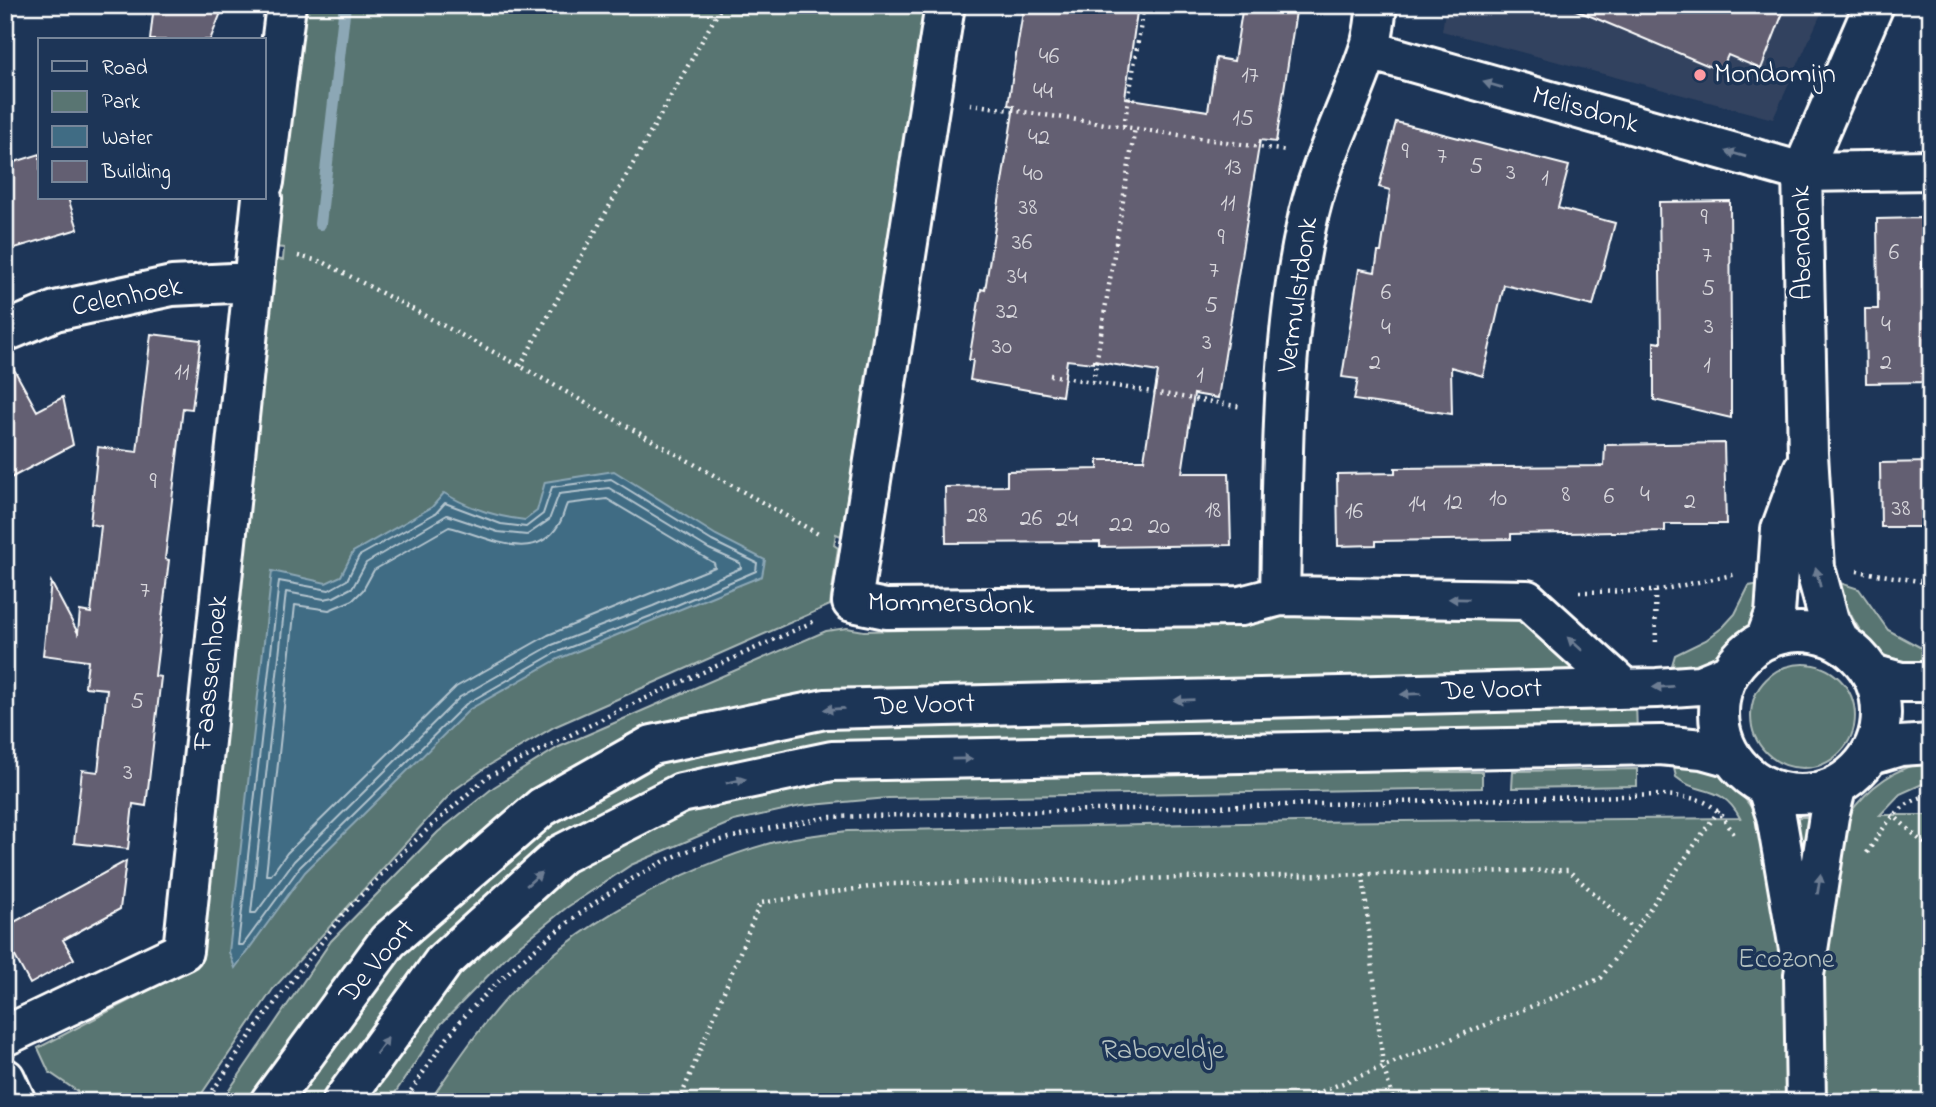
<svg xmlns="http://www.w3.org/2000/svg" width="1936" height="1107" font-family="'Indie Flower',sans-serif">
<rect width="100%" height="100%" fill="#1d3557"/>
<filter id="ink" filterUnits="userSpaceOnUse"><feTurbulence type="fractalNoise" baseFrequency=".0143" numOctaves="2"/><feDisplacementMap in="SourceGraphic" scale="14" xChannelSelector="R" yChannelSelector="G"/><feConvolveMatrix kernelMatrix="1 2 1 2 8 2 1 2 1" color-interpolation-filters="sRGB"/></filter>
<g filter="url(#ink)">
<!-- built -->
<path fill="#32425f" d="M1446,5H1825L1773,119L1442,31Z"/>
<!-- green -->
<path fill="#597572" stroke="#acbab8" stroke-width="2" d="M307,5H927L841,536L836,534L834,545L838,548L830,605L554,727L488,766L453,791L273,989L196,1102H93L49,1072L38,1048L190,969L273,259L283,260L284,248L274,247Z
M1766,583C1762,596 1759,612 1752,624C1736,654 1701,666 1670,672L1675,655L1706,640L1723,627L1735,614L1749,586Z
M1840,583L1859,589L1888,630L1929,652L1931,670C1920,668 1908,666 1898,662C1867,650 1846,614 1840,583Z
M1498,608L1537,624L1577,672L831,692L708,713L602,753L502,816L259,1102H221L331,941L438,832L494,787L559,747L826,631L847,628L864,631L1271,621L1290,614Z
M1751 716a52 52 0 1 1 104 0a52 52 0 1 1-104 0Z
M1636,701L1637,734L676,781L383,1014L323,1102H287L360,997L485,863L658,760L835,718Z
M1413,758V772H1482V788L888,798L801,806L734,821L631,865L566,908L509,954L441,1024L389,1102H354L449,969L526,898L627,832L769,782Z
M1672,759C1716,770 1734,778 1758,818L1848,816C1868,787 1896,767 1931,760L1929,781L1900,794L1880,815H1931V1102H429C454,1065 479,1028 509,995C576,924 681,868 774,842C798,836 824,834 848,831L1297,822L1740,818C1722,783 1698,796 1676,777Z
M1637,769V786L1512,788L1513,771Z"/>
<!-- water -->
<path fill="#406c84" stroke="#8ca7b5" stroke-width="2" d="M614,471L716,535L765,560L762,576L558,659L470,709L305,872L235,968L229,952L272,571L326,583L341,576L353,552L432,507L444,493C469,508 496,517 525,520L537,511L545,482Z"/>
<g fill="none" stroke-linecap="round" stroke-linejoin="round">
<!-- shore -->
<path stroke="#b3c4ce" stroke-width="2" d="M611,479L712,541L757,563L756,571L656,614L555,653L466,704L300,867L243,945H238L279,581L329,590L347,580L359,556L436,513L445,503L501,524L526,527L543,514L552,487Z
M609,488L709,549L740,563L741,568L653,606L552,645L460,697L294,861L256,913H251L286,592L324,599L334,597L353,587L366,563L447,515L498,532L527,535L549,520L559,494Z
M607,499L714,563L715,567L548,635L456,687L287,853L271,875H266L295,605L329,610L353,600L363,590L374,570L449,527C483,534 534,567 559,524C563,518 564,510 567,504Z"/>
<!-- stream -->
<path stroke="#8ca7b5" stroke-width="12" d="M320,224L345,5"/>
</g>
<!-- building -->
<path fill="#635f72" stroke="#fff" stroke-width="2" d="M154,5H224L210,40H150Z
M1024,5H1138L1125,98L1208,111L1216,58L1234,61L1243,5H1297L1276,142L1260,140L1218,398L1194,394L1182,473H1229L1231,545L1100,547V542L946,543L945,487L1007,486V471L1098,469V460H1144L1158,372L1093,361V363L1067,360L1062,396L970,380L973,360H969L981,289L985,290L1014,106L1008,105Z
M1564,5H1786L1761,69L1728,55L1721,71Z
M1396,122L1569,166L1558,208L1615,223L1593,306L1504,285L1483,376L1451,367L1452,414L1354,400L1358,379L1342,377L1359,269L1375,272L1378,252H1381L1390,190L1379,187Z
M40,154V198H68L78,229L5,251V165Z
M1730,201L1731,343V418L1654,400V342L1661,343L1659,202Z
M1922,218V288H1931V382L1866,383L1865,309H1878L1877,219Z
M151,334L201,340L192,409L183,408L165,559L169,560L155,676L161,677L146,806L133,804L128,849L74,843L82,770L98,772L107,689L85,687L88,661L43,655L51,582L78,633L80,611L91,613L101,526L90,524L98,447L137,452Z
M5,353L37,411L63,397L73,445L5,481Z
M1724,443L1726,524H1665V531L1511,534V539L1376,541V545L1338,546L1337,474L1395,473V468L1604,466L1605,445Z
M1931,462V527H1881L1880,463Z
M126,861L120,909L63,940L74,959L30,984L5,938V927Z"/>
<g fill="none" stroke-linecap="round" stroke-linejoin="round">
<defs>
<path id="minor" d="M945,5L852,602L886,609L1241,606L1280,596L1527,600L1624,688
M1369,50L1802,172L1931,170
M264,182L286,5
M5,332L55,311L172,286L252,282
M1280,596C1283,474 1280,348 1306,227C1318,165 1348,111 1368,52C1374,38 1375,20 1377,5
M1719 713a81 81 0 1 1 162 0a81 81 0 1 1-162 0Z
M1766,638L1775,614L1781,529L1803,469
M1840,641L1829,620L1815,568L1808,454L1802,172L1874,5
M1872,674L1901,682H1931
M1870,755L1900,746L1931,744
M1767,788L1776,816L1799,949
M5,1036L183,951L262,198
M5,1078L16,1102
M270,1102L388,941L542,807L652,745L825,709L1657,688L1700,685L1729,673
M342,1102L444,961L562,854L681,793L832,761L1660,745L1702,749L1731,757
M1806,1102L1804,975L1829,816L1837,785"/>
</defs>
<!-- minor casing -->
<use href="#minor" stroke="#fff" stroke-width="44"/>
<!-- path -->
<path stroke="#fff" stroke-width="4.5" stroke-dasharray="2 5" stroke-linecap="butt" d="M970,104L1287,151
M1124,126L1144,5
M298,256L323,262L520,366L820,535
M520,366L722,5
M1050,375L1242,407
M1093,382L1135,128
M1857,571L1931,583
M1655,591L1656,647
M1579,592L1655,591L1737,574
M1892,814L1931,850
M1867,853C1884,827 1898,801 1931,795
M1363,874L1383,1066L1394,1102
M205,1102L257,1026L344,913L410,845L487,777L618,711L817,620
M403,1102C426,1070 448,1032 476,1004C530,947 626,871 701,846C744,833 787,824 831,817L1662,795C1704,798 1713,799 1735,836
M679,1102L760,903L890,884L1568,870L1634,929
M1296,1102L1601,978L1719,810"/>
<!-- minor -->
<use href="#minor" stroke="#1d3557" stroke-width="38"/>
</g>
<!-- one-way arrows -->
<defs><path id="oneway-solid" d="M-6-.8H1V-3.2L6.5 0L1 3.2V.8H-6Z" transform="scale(1.75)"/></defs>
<g fill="#6c7c92">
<use href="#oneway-solid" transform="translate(1493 85) rotate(-164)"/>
<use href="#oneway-solid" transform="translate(1736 154) rotate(-164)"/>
<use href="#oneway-solid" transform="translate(1818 577) rotate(-103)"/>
<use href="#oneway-solid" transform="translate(1459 599) rotate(-179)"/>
<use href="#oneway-solid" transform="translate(1575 644) rotate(-138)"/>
<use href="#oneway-solid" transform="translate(1663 687) rotate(177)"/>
<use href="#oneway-solid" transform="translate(1411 694) rotate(178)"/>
<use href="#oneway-solid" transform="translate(1184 700) rotate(178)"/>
<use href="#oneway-solid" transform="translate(834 709) rotate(177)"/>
<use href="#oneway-solid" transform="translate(962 759) rotate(-1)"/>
<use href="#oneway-solid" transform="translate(736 781) rotate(-12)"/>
<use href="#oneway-solid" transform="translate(534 879) rotate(-42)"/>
<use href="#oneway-solid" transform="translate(1819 884) rotate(-81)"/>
<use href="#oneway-solid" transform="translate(382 1046) rotate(-54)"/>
</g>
</g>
<!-- markers -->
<circle fill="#ff9aa2" stroke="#1d3557" stroke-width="2.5" cx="1700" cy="75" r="7"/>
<g text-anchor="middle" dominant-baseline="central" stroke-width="7" stroke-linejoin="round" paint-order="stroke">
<!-- number labels -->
<g font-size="24" fill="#d8d7dc">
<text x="1049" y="57">46</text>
<text x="1250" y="76">17</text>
<text x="1043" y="92">44</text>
<text x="1243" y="119">15</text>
<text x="1039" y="138">42</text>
<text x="1405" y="152">9</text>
<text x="1442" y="157">7</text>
<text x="1476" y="167">5</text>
<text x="1233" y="168">13</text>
<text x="1511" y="173">3</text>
<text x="1033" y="174">40</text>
<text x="1545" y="179">1</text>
<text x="1228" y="204">11</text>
<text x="1028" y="208">38</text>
<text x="1704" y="218">9</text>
<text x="1221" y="238">9</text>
<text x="1022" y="243">36</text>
<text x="1894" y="253">6</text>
<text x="1707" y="256">7</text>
<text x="1214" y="271">7</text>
<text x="1017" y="277">34</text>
<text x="1708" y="289">5</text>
<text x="1386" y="293">6</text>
<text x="1211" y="306">5</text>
<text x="1007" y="312">32</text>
<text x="1886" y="325">4</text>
<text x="1709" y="327">3</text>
<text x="1386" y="328">4</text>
<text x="1207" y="343">3</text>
<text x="1002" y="347">30</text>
<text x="1375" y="363">2</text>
<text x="1886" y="363">2</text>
<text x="1707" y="366">1</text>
<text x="182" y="373">11</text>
<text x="1200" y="376">1</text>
<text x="153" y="482">9</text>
<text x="1566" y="495">8</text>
<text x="1645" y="495">4</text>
<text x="1609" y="497">6</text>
<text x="1498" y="499">10</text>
<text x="1690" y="502">2</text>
<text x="1453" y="503">12</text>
<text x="1417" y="505">14</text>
<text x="1901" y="509">38</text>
<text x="1213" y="511">18</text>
<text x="1354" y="512">16</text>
<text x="977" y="516">28</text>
<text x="1031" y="519">26</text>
<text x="1067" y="520">24</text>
<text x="1121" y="525">22</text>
<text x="1159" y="527">20</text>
<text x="145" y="591">7</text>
<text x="137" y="702">5</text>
<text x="128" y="773">3</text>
</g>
<!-- poi labels -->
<g font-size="28" fill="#fff" stroke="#1d3557" text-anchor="start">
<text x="1714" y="75">Mondomijn</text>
</g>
<!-- street labels -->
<g font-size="28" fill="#fff" stroke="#1d3557">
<text transform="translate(1585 111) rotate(16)">Melisdonk</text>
<text transform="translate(1803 243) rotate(-91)">Abendonk</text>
<text transform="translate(1299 295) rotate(-82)">Vermulstdonk</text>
<text transform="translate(127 298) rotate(-11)">Celenhoek</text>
<text transform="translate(951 605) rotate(1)">Mommersdonk</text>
<text transform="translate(212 673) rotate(-84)">Faassenhoek</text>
<text transform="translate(1492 691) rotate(-2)">De Voort</text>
<text transform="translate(925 706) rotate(-2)">De Voort</text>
<text transform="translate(378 962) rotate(-50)">De Voort</text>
</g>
<!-- park labels -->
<g font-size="28" fill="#b4c1c0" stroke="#1d3557">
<text x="1786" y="960">Ecozone</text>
<text x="1163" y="1051">Raboveldje</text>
</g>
</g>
<!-- margin -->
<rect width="1936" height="1107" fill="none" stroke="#1d3557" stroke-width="28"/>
<rect x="14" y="14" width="1908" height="1079" fill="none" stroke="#fff" stroke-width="2.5" filter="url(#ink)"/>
<!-- legend -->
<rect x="38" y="38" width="228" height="161" fill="#1d3557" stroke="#77869a" stroke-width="2"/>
<rect x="52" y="61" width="35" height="10" fill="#1d3557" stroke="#77869a" stroke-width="2"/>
<text x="102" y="74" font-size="21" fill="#ffffff">Road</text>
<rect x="52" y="91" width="35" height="21" fill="#597572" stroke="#77869a" stroke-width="2"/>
<text x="102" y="108" font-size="21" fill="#ffffff">Park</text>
<rect x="52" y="126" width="35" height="21" fill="#406c84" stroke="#77869a" stroke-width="2"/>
<text x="102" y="144" font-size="21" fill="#ffffff">Water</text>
<rect x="52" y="161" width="35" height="21" fill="#635f72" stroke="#77869a" stroke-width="2"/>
<text x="102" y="178" font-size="21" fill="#ffffff">Building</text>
</svg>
